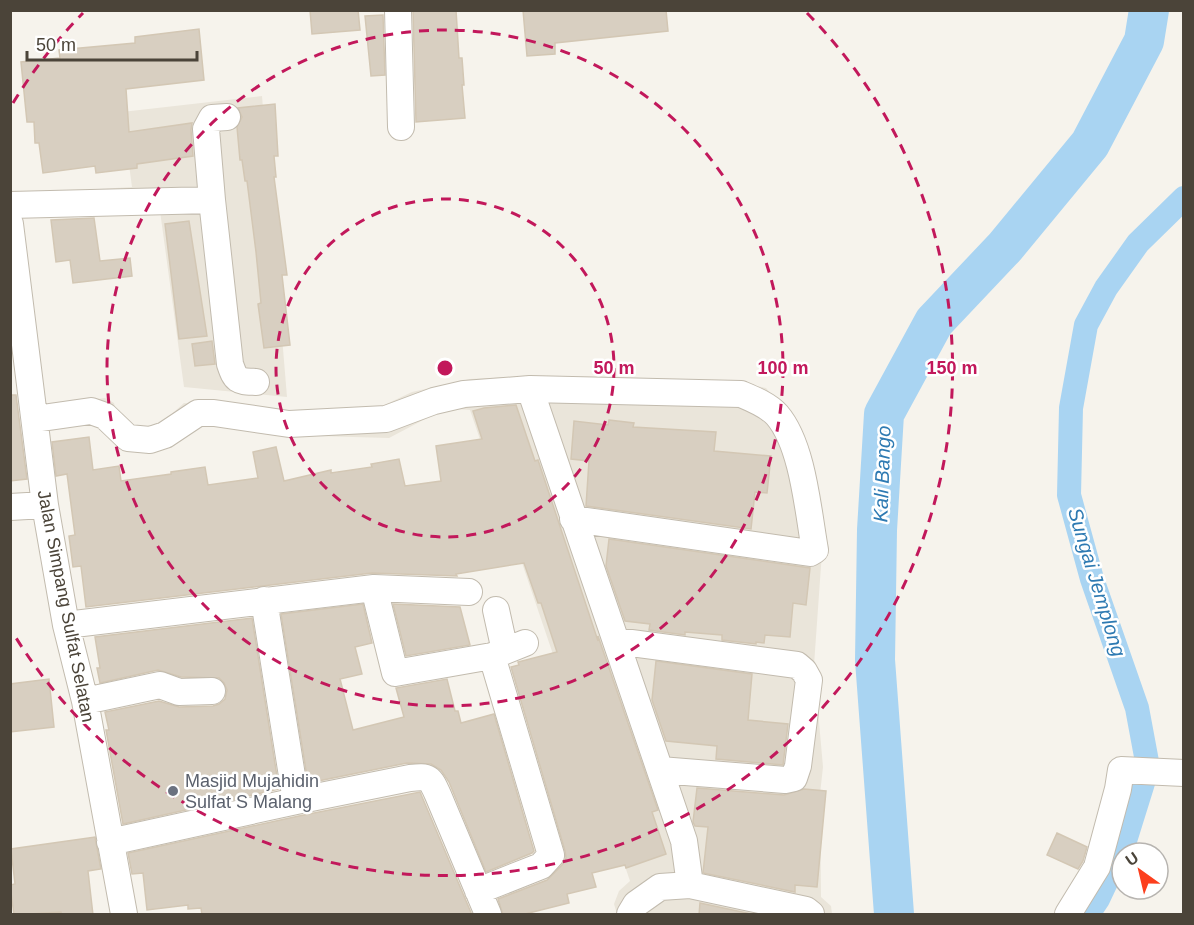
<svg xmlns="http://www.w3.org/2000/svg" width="1194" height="925" font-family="Helvetica,sans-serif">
<rect width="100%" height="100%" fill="#f6f3ec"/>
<!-- residential -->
<path fill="#eae5da" d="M262,96L287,397L184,387L160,211L15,194L132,187L122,112Z
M529,376L740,383L766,388L789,417L822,552L814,665L823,767L820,794L821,897L831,906L832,914H617L614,904L619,891L630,881L470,410L446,408L389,438L281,435L204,424L167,444L96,419L45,406L105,398L114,403L118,421L145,430L164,421L184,403L272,411L378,408L412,392L470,379Z"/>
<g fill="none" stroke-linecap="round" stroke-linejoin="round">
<!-- canal -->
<path stroke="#a9d4f2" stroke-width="24" d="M1088,914L1098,899L1124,844L1148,767L1137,708L1092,579L1069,495L1071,408L1086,325L1106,288L1138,243L1184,198"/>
<!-- river -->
<path stroke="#a9d4f2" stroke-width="40" d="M894,914L875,660L877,530L884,414L934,322L1005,247L1090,144L1144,41L1149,10"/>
</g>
<!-- building -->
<path fill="#d8cfc1" stroke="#d3c7b4" stroke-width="1.5" d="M310,10H358L360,30L312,34Z
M413,10H456L459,58H462L464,85H462L465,118L416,122Z
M523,10H666L668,31L555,43V54L527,56Z
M383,15L385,75L371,76L365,16Z
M199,29L204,80L126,89L129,132L192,123L191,130L193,156L137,164V168L96,173L95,166L43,173L39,143H35L34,122H27L21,62L60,58L59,50L135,43V37Z
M275,104L278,156H274L276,177H274L287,275H282L290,345L264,348L258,304L261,303L256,252L247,181H245L242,160H240L237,127L242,117L238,108Z
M94,218L100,261L130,258L132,276L73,283L70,260L56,262L51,220Z
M189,221L207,336L179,339L165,224Z
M212,341L215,364L195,366L192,344Z
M10,395H16L27,479L10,481Z
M516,405L535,461L538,460L598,641V636L658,810L652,812L666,854L626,868L625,865L592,873L596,887L567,894L569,903L521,915H503L498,899L547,880L562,865L566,858L565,851L511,667L519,665L518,662L557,652L541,603H538L524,563L456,574L457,576L372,573L86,607L81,566L73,567L69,536L75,535L67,474L56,476L52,442L89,437L93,470L119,466L121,481L171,474V472L205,467L208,485L258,478L253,452L276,447L284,481L331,470V473L372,467L371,464L399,459L405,486L441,481L436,446L482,439L473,411L484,408Z
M609,420L634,423L633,427L716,432L714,451L771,456L767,493L755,492L751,529L586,506L589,461L571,459L574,421L608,425Z
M609,539L810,568L806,605L793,603L790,637L765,635L764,643L756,642V644L722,640V635L685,632V635L649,630L650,624L625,621L606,566Z
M363,604L372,643L355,647L362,674L340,679L353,730L404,717L396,688L447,679L455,711H458L461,723L494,714L534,851L532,853L486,872L449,782L441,770L431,764L407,763L308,783L281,614Z
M393,604L460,607L470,645L406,656Z
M252,618L279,789L123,824L106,730H109L105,712L159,701L179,707L213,706L219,704L225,699L227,690L224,683L219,678L181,677L158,670L100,683L97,668H100L95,637Z
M656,661L752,674L748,720L788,724L783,765L716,759L717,746L666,741L652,700Z
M49,679L54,727L10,732V684Z
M697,788L784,795L804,789L826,791L817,887L795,885V892L703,873L708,827L695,826L693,822Z
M420,792L472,915H202L201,908L188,909V905L147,910L143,873L132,874L128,853L299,816Z
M1057,833L1087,847L1083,861L1078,869L1047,855Z
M95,837L101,869L88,871L93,915H62L61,912L14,915L10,885L15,884L11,849Z
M700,903L756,915H699Z"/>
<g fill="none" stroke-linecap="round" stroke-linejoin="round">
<defs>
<path id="minor" d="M398,10L401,127
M212,200L206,129L212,118L227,117
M10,205L212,200L230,364C236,382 238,381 256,382
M10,224L45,505L66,625L85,701L124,914
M530,389L741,394C753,399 768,405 777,415C803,445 808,511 815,550L810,553L573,519
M35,419L91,411L105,416L128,438L150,440L165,435L198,413H214L289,424L386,419L434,401L464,394L530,389L684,841L690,885L660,887L636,904L630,914
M10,507L45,505
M374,588L395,673L492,656L525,643
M264,600L296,801
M496,610L505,651
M66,625L374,588L469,592
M616,641L797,665L804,671L809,680L798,766L794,778L785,780L660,770
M85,701L160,685L179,692L212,691
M110,842L296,801L410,778C429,776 430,777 438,795L488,914
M690,885L806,910L811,914
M478,891L541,866L551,855L492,656
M1068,914L1097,867L1118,789L1121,770L1184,773"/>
</defs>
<!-- minor casing -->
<use href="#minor" stroke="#c2bbae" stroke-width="28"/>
<!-- minor -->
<use href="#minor" stroke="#fff" stroke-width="26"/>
</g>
<!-- distance rings -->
<g fill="none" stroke="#c2185b" stroke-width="3" stroke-dasharray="10 8">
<circle cx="445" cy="368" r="169"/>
<circle cx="445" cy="368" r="338"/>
<path d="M13 103A507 507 0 0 1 83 13M807 13A507 507 0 1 1 13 633"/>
</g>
<!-- markers -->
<circle fill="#6b7280" stroke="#fff" stroke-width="2" cx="173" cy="791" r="6"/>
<g text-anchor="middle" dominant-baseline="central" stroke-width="5" stroke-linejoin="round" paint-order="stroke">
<!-- street labels -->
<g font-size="18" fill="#4b4439" stroke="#fff">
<text transform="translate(66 606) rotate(79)">Jalan Simpang Sulfat Selatan</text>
</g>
<!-- worship labels -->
<g font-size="18" fill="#5b616d" stroke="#fff" text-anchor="start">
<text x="185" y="781">Masjid Mujahidin<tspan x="185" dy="21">Sulfat S Malang</tspan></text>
</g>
<!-- water labels -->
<g font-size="20" font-style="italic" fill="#2e7ab2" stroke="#fff">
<text transform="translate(882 474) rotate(-88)">Kali Bango</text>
<text transform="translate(1097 582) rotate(73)">Sungai Jemplong</text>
</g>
</g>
<circle cx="445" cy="368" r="9" fill="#c2185b" stroke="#fff" stroke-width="3"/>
<g font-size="18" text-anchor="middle" font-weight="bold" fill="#c2185b" stroke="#fff" stroke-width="5" stroke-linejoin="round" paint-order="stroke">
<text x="614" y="374">50 m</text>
<text x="783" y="374">100 m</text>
<text x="952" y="374">150 m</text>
</g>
<!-- border -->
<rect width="1194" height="925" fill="none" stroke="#4b4439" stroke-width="24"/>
<!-- north arrow -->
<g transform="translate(1140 871) rotate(326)"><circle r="28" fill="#ffffff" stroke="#b7b4b0" stroke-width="1.5"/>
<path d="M0-4.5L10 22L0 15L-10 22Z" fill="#fc3f1d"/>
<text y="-9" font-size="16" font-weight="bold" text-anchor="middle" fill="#4b4439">U</text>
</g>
<!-- scale -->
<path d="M27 51v9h170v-9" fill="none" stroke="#4b4439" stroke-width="3"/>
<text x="36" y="51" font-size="18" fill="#4b4439" stroke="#ffffff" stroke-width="4.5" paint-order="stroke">50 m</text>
</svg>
